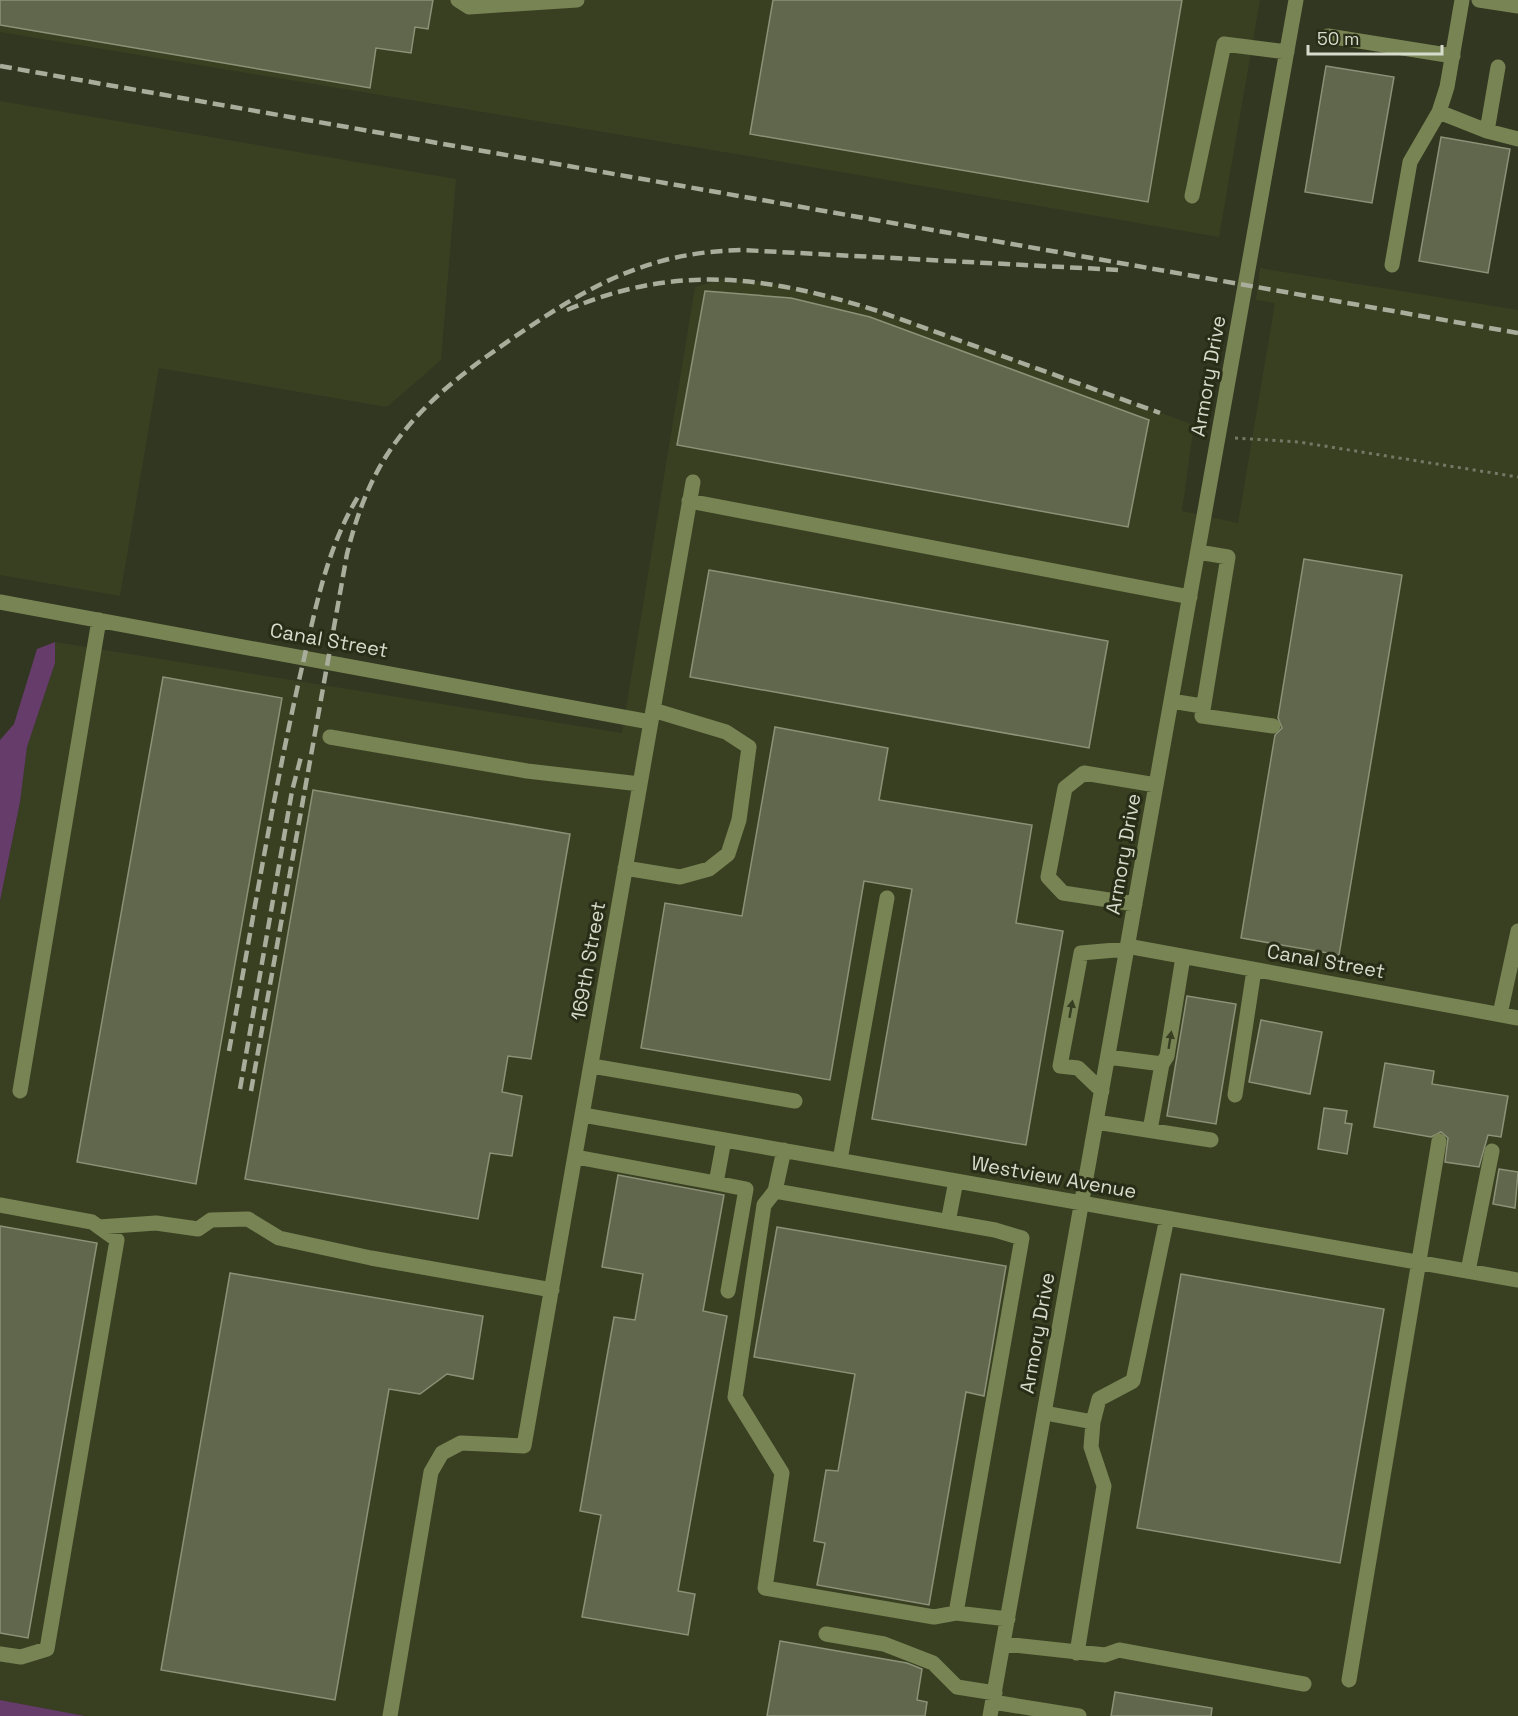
<svg xmlns="http://www.w3.org/2000/svg" width="1518" height="1716" font-family="'Space Grotesk',sans-serif">
<rect width="100%" height="100%" fill="#313720"/>
<!-- built -->
<path fill="#394022" d="M0,0H1260L1219,237L736,154L0,32Z
M0,101L456,179L441,360L387,407L159,368L120,596L0,575Z
M1260,268L1518,310V1716H85L0,1700V901L20,802L27,747L55,663V642L622,733L695,287L723,279L763,282L838,298L918,324L1194,425L1182,511L1238,523L1275,303L1256,300Z"/>
<!-- green -->
<path fill="#653c6a" d="M55,642V663L27,747L20,802L0,901V740L14,724L37,649Z
M0,1700L85,1716H0Z"/>
<!-- building -->
<path fill="#60674d" stroke="#8b9277" stroke-width="1.5" d="M0,0H433L428,29L415,27L411,53L376,48L370,88L0,25Z
M773,0H1182L1148,202L750,134Z
M1326,66L1394,77L1372,203L1305,192Z
M1441,137L1510,149L1488,273L1419,261Z
M705,291L791,298L870,317L1149,420L1128,527L677,445Z
M1304,559L1402,575L1339,955L1241,938L1275,735L1282,728L1278,718Z
M709,570L1108,641L1089,748L690,677Z
M163,677L282,698L196,1184L77,1162Z
M775,727L888,748L879,800L1032,825L1016,923L1063,931L1026,1145L872,1119L912,889L864,881L830,1080L641,1048L665,903L742,916Z
M313,790L570,834L531,1059L508,1056L502,1092L522,1096L512,1156L490,1153L478,1219L245,1179Z
M1187,996L1236,1004L1216,1124L1167,1116Z
M1261,1020L1322,1032L1310,1094L1249,1082Z
M1385,1063L1434,1071L1432,1084L1508,1096L1501,1137L1488,1135L1479,1167L1445,1162L1448,1138L1441,1132L1431,1137L1374,1127Z
M1324,1108L1347,1111L1345,1123L1352,1124L1347,1154L1318,1149Z
M1499,1169L1518,1172L1515,1208L1493,1204Z
M618,1175L724,1195L703,1311L727,1316L678,1591L695,1594L688,1635L582,1617L601,1515L580,1511L604,1373L614,1317L635,1320L643,1274L602,1267Z
M0,1226L97,1243L28,1638L0,1633Z
M777,1227L1006,1266L984,1396L966,1392L929,1605L817,1585L825,1543L814,1541L826,1470L838,1471L855,1374L754,1357Z
M230,1273L483,1316L473,1379L447,1374L420,1394L389,1389L335,1700L161,1670Z
M1181,1274L1384,1309L1340,1563L1137,1528Z
M780,1641L907,1663L922,1669L917,1700L927,1702L925,1716H767Z
M1115,1692L1212,1708L1211,1716H1111Z"/>
<g fill="none" stroke-linecap="round" stroke-linejoin="round">
<!-- path -->
<path stroke="#747965" stroke-width="3" stroke-dasharray="3 4.5" stroke-linecap="butt" d="M1235,438L1299,442L1518,477"/>
<!-- minor -->
<path stroke="#788454" stroke-width="15" d="M458,0L469,7L577,0
M1479,0L1518,6
M1328,36L1453,56
M1439,112L1487,131L1498,67
M1487,131L1518,139
M1192,196L1224,44L1287,52
M1392,265L1410,162L1439,112L1447,87L1462,0
M689,501L1190,597
M1198,552L1228,557L1202,716L1273,726
M0,602L650,722
M1171,701L1202,706
M330,737L527,771L640,784
M625,868L680,877L709,869L728,854L739,820L749,747L726,732L653,710
M1135,904L1063,893L1048,877L1065,788L1084,773L1156,785
M1127,946L1518,1018
M1500,1014L1518,931
M1108,1057L1162,1064L1167,1056L1183,957
M592,1066L795,1101
M20,1091L99,620
M1102,1091L1078,1068L1060,1066L1081,953L1127,949
M1235,1095L1254,970
M583,1115L1518,1280
M1096,1122L1211,1140
M1150,1130L1162,1064
M784,1150L775,1191L995,1230L1022,1238L956,1613L1008,1619
M576,1157L716,1183L724,1140
M840,1160L887,898
M716,1183L746,1189L728,1291
M775,1191L764,1205L735,1397L782,1473L765,1588L934,1617L956,1613
M0,1205L92,1222L117,1240L47,1649L21,1657L0,1654
M948,1222L956,1181
M99,1227L156,1223L198,1229L211,1220L248,1219L279,1238L371,1258L552,1290
M1468,1271L1492,1151
M1045,1413L1093,1422L1091,1447L1104,1486L1077,1653
M1093,1422L1099,1399L1133,1381L1167,1218
M826,1634L884,1644L933,1663L957,1687L995,1693
M1004,1644L1105,1655L1119,1650L1304,1684
M1349,1680L1439,1141
M993,1702L1079,1716
M390,1716L431,1472L442,1453L461,1443L524,1446L693,482
M990,1716L1296,0"/>
<!-- rail -->
<path stroke="#a8ad9c" stroke-width="4.5" stroke-dasharray="12 6" stroke-linecap="butt" d="M0,66L1518,333
M567,310C677,263 767,276 878,311L1160,413
M229,1051C252,926 272,800 300,676C315,612 325,551 359,495
M240,1089L292,791L302,753
M251,1091L347,554C357,513 372,473 398,439C429,398 468,369 510,340C587,287 646,252 742,250L1119,270"/>
</g>
<!-- one-way arrows -->
<defs><path id="oneway-solid" d="M-6-.8H1V-3.2L6.5 0L1 3.2V.8H-6Z" transform="scale(1.5)"/></defs>
<g fill="#373e22">
<use href="#oneway-solid" transform="translate(1071 1009) rotate(-80)"/>
<use href="#oneway-solid" transform="translate(1170 1040) rotate(-81)"/>
</g>
<g text-anchor="middle" dominant-baseline="central" stroke-width="6" stroke-linejoin="round" paint-order="stroke">
<!-- street labels -->
<g font-size="20" fill="#d6dbcc" stroke="#272d16">
<text transform="translate(1208 376) rotate(-80)">Armory Drive</text>
<text transform="translate(329 640) rotate(10)">Canal Street</text>
<text transform="translate(1123 854) rotate(-80)">Armory Drive</text>
<text transform="translate(588 961) rotate(-80)">169th Street</text>
<text transform="translate(1326 961) rotate(10)">Canal Street</text>
<text transform="translate(1054 1177) rotate(10)">Westview Avenue</text>
<text transform="translate(1037 1333) rotate(-80)">Armory Drive</text>
</g>
</g>
<!-- scale -->
<path d="M1308 45v9h134v-9" fill="none" stroke="#d6dbcc" stroke-width="3"/>
<text x="1317" y="45" font-size="18" fill="#d6dbcc" stroke="#272d16" stroke-width="4.5" paint-order="stroke">50 m</text>
</svg>
